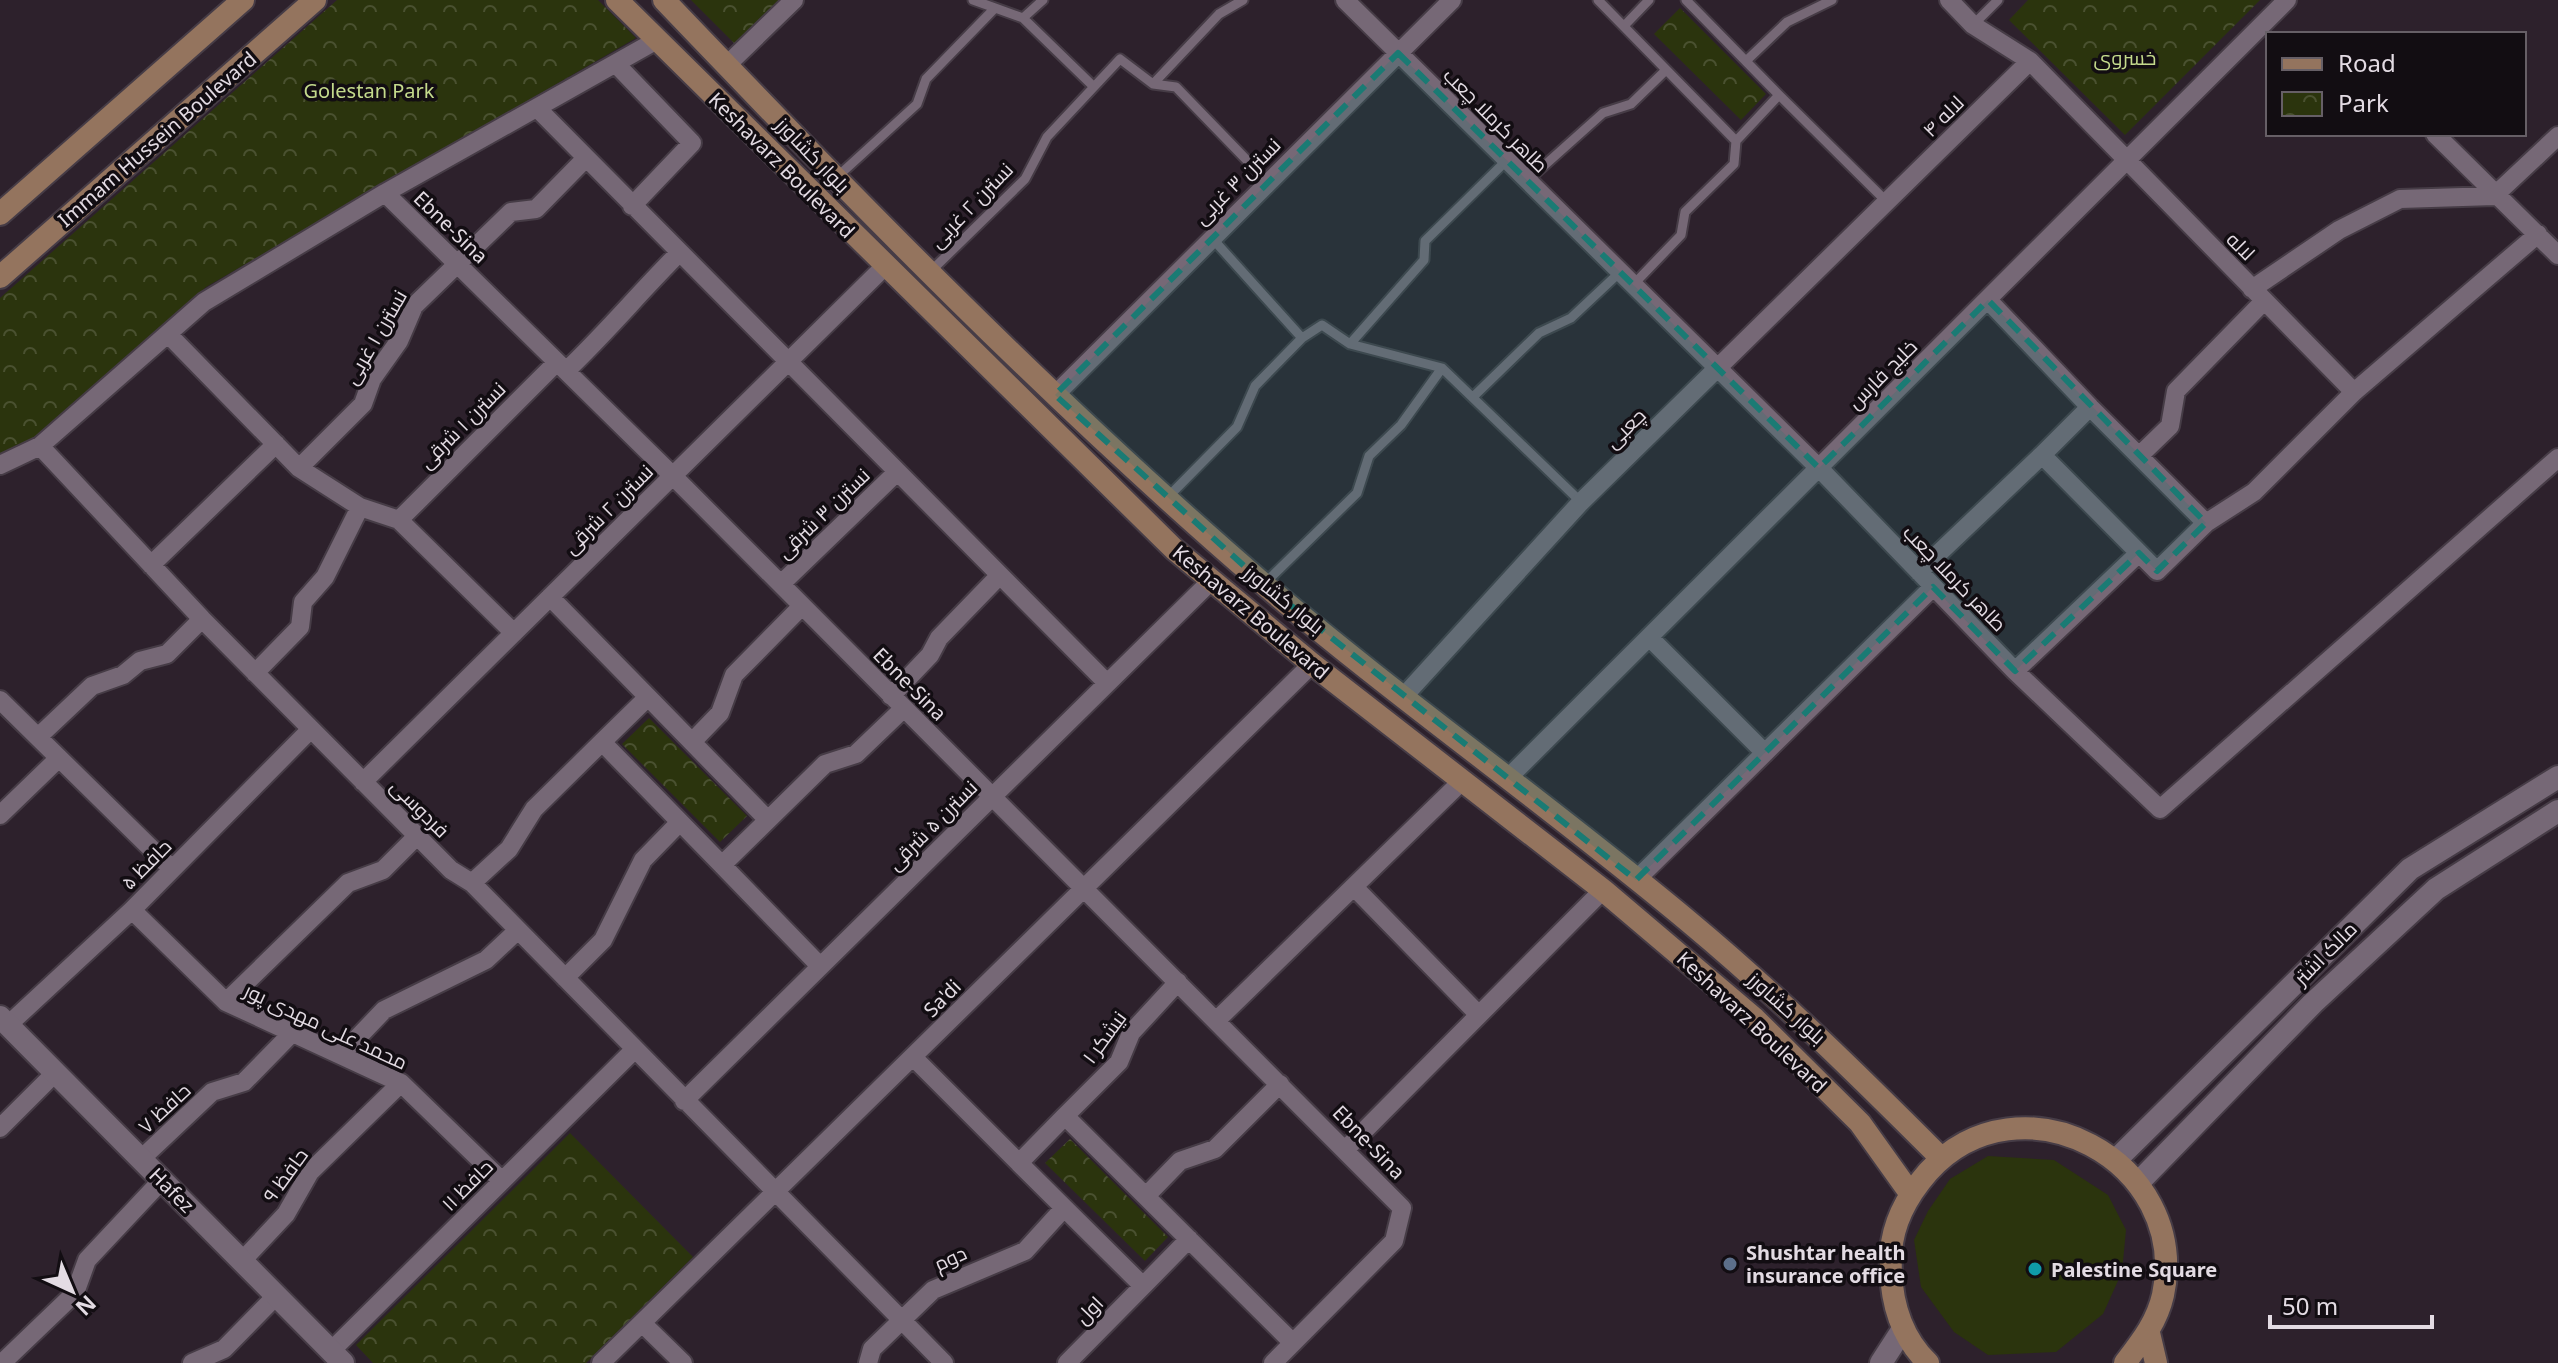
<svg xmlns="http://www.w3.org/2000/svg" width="2558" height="1363" font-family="'Noto Sans',Cairo,sans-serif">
<defs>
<pattern id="park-crowns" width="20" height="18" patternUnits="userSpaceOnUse" patternTransform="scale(2)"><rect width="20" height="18" fill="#2b340d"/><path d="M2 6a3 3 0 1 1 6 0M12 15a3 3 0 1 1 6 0" fill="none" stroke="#4a5130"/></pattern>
</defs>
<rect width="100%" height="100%" fill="#2d212c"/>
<!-- green -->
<path fill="#2b340d" d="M1988,1156L2054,1160L2108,1195L2126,1230L2122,1272L2103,1314L2056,1352L1988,1355L1954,1332L1921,1287L1914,1240L1928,1211L1950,1179Z"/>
<!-- park -->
<path fill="url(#park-crowns)" d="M337,0H598L636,38L206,287L36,440L0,456V298Z
M691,0H779L774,11L737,46Z
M2028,0H2260L2125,135L2009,20Z
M1680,8L1766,94L1741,120L1654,34Z
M649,718L747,816L720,842L622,744Z
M570,1133L693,1257L586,1363H373L356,1345Z
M1070,1139L1168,1237L1145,1261L1045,1163Z"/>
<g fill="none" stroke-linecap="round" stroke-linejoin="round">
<defs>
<path id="service" d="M973,0L1023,18L1093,86
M1598,0L1736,141L1779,95L1887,202
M1686,0L1779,95
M1023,18L1043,0
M1973,25L1998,0
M1624,26L1649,0
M1746,61L1787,22L1832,0
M1153,84L1219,14L1243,0
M837,177L917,104L926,79L994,9
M1527,181L1603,113L1631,104L1666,70
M1211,237L1302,338L1322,325L1350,344L1442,368L1581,502
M931,271L1025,179L1047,137L1120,59L1153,84L1176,87L1267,181
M1633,285L1681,235L1685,212L1734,164L1736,141
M1350,344L1424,260L1425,241L1506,161
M1474,396L1539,333L1571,318L1619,273
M1167,498L1237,427L1255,386L1302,338
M1264,584L1357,493L1369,456L1401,425L1442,368"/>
<path id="minor" d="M1345,0L1819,468L2015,671L2160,809L2558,458
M1949,0L1973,25L2030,61L2354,392L2254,492L2206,523L2157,571L2042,455L2090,407L2206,523
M616,64L692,143L632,206
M726,66L794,0
M537,108L1107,683
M2435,134L2558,255
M385,193L673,476L1402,1208L1394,1241L1273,1363
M2252,289L2339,230L2400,199L2494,196L2558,136
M1988,300L2090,407
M168,334L299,468L360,507L399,520L514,633
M566,371C606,333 640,292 679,253
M2354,392L2538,234
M1055,395L1452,0
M40,446L202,619L451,870L472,883L944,1363
M2139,456L2170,426L2176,391L2264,301
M0,465L40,446L204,302L385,193L657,40
M299,468L363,404L372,379L399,341L414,306L511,212L536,209L586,158
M399,520L557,362
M151,565L276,444
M1919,572L2042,455
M781,584L896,473
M550,597L648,697
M1649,637L1765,753
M2015,671L2139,553
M255,673L300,627L303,602L325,577L360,507
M1405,695L1581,502L2030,61
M891,696L930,655L939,638L999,576
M0,700L172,869
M38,737L92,686L123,675L140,661L167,654L202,619
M692,742L720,713L734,675L802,606
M1507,779L2287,0
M363,782L884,267
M0,815L59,758
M768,820L648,697L602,742L722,865L825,764L856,754L903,709
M722,865L820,966
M1636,880L1933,587
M472,883L509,849L534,809L602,742
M1354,887L1479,1015
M132,910L226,1002L401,1083L502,1181
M565,978L603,940L643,860L680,822
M226,1002L348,883L383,870L417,836
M1217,1020L1462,781
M8,1025L132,910L311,729
M341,1055L384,1010L486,960L518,930
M913,1057L1019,1163
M684,1101L1212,580
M1065,1116L1119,1062L1131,1033L1178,982
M0,1128L55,1073
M1346,1149L1603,890
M141,1159L212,1092L244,1082L292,1033
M1146,1196L1180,1161L1215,1149L1280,1084
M1189,1239L1143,1286L1019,1163L1065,1116L1293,1343
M242,1261L286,1214L310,1172L401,1083
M642,1323L683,1363
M331,1351L634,1050
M2,1363L75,1293L87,1260L162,1180
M192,1363L224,1349L276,1296
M601,1363L1312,664
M868,1363L872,1349L933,1290L1025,1251L1064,1208
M1067,1363L1143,1286"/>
<path id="tertiary" d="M0,1017L343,1363
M2116,1160L2410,869L2558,777
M2138,1183L2313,1003L2436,889L2558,811
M1881,1363L1903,1329"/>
<path id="secondary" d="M617,0L1174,549L1312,664L1603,890L1755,1019L1860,1123L1910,1193
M664,0C855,200 1050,400 1260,581C1398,699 1548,804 1688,921C1777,995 1859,1076 1941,1158
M0,214L243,0
M0,277L315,0
M2149,1333L2156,1363
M1928,1363C1898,1334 1889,1293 1891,1252C1893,1221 1908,1195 1928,1172C2020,1070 2191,1161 2163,1295C2157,1322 2141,1342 2125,1363"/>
</defs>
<!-- service casing -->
<use href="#service" stroke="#463c46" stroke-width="13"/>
<!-- minor casing -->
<use href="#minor" stroke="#463c46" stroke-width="22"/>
<!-- tertiary casing -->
<use href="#tertiary" stroke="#463c46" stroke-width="26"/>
<!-- secondary casing -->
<use href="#secondary" stroke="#463c46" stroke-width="26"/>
<!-- service -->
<use href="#service" stroke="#766876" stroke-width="9"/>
<!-- minor -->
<use href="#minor" stroke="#766876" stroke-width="18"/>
<!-- tertiary -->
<use href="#tertiary" stroke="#766876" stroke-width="22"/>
<!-- secondary -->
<use href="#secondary" stroke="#94745e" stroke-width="22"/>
</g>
<!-- marked area -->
<path fill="#1a7b74" fill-opacity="0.2" stroke="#1a7b74" stroke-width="6" stroke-dasharray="16 10" stroke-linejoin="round" d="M1398,53L1819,468L1988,300L2206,523L2157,571L2139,553L2015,671L1933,587L1636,880L1264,584L1055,395Z"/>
<!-- markers -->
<circle fill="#5c6f8a" stroke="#120d12" stroke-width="3" cx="1730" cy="1264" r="8"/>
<circle fill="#0f9aa8" stroke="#120d12" stroke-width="3" cx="2035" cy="1269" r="8"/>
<g text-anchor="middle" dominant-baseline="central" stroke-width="7" stroke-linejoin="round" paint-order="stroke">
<!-- park labels -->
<g font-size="20" fill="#c4da8c" stroke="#120d12">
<text x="2125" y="57">خسروی</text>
<text x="369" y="90">Golestan Park</text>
</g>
<!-- street labels -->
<g font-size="20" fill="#e3dbe3" stroke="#120d12">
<text transform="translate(1943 116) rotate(-45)">لاله ۴</text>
<text transform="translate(1496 120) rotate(45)">طاهر کرملا چعب</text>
<text transform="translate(157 139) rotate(-41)">Immam Hussein Boulevard</text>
<text transform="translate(813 155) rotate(46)">بلوار کشاورز</text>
<text transform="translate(782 165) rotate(45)">Keshavarz Boulevard</text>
<text transform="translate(1237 181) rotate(-45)">نسترن ۳ غربی</text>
<text transform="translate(971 205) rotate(-46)">نسترن ۲ غربی</text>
<text transform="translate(451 227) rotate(44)">Ebne-Sina</text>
<text transform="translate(2241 246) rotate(45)">لاله</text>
<text transform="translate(375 337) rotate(-60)">نسترن ۱ غربی</text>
<text transform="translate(1882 374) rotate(-45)">خلیج فارس</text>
<text transform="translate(462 425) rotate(-45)">نسترن ۱ شرقی</text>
<text transform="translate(1625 428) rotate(-44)">چعبی</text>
<text transform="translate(608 509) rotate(-45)">نسترن ۲ شرقی</text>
<text transform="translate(823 513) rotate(-44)">نسترن ۳ شرقی</text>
<text transform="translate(1955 578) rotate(46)">طاهر کرملا چعب</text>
<text transform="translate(1284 599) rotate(39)">بلوار کشاورز</text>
<text transform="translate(1251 612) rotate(40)">Keshavarz Boulevard</text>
<text transform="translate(910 684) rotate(45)">Ebne-Sina</text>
<text transform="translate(420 808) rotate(45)">فردوسی</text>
<text transform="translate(932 825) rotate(-45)">نسترن ۵ شرقی</text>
<text transform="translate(146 864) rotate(-45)">حافظ ۵</text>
<text transform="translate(2325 953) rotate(-45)">مالک اشتر</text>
<text transform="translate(942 998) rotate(-45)">Sa'di</text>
<text transform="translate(1787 1008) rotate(42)">بلوار کشاورز</text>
<text transform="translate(1752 1022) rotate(43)">Keshavarz Boulevard</text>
<text transform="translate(326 1026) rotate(25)">محمد علی مهدی پور</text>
<text transform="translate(1104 1037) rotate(-54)">نیشکر ۱</text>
<text transform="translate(164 1108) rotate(-43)">حافظ ۷</text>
<text transform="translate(1369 1142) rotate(46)">Ebne-Sina</text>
<text transform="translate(285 1175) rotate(-54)">حافظ ۹</text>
<text transform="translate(467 1185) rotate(-45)">حافظ ۱۱</text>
<text transform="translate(172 1190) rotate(45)">Hafez</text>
<text transform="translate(950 1258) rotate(-25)">دوم</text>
<text transform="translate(1089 1310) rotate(-46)">اول</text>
</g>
<!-- poi labels -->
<g font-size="20" font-weight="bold" fill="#e3dbe3" stroke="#120d12" text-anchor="start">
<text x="1746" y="1252">Shushtar health<tspan x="1746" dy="23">insurance office</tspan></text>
<text x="2051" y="1269">Palestine Square</text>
</g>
</g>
<!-- legend -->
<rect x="2266" y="32" width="260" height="104" fill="#120d12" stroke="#665f66" stroke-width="2"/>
<rect x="2282" y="58" width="40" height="12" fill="#94745e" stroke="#665f66" stroke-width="2"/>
<text x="2338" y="72" font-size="24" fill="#e3dbe3">Road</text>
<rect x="2282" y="92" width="40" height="24" fill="url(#park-crowns)" stroke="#665f66" stroke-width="2"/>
<text x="2338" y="112" font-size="24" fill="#e3dbe3">Park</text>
<!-- north arrow -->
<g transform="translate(72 1291) rotate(136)" stroke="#120d12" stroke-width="6" paint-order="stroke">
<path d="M0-6L14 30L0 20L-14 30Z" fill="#e3dbe3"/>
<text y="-12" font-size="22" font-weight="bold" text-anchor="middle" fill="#e3dbe3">N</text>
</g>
<!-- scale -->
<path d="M2270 1315v12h162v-12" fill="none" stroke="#e3dbe3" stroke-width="4"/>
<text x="2282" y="1315" font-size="24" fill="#e3dbe3" stroke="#120d12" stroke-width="6" paint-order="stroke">50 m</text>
</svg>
